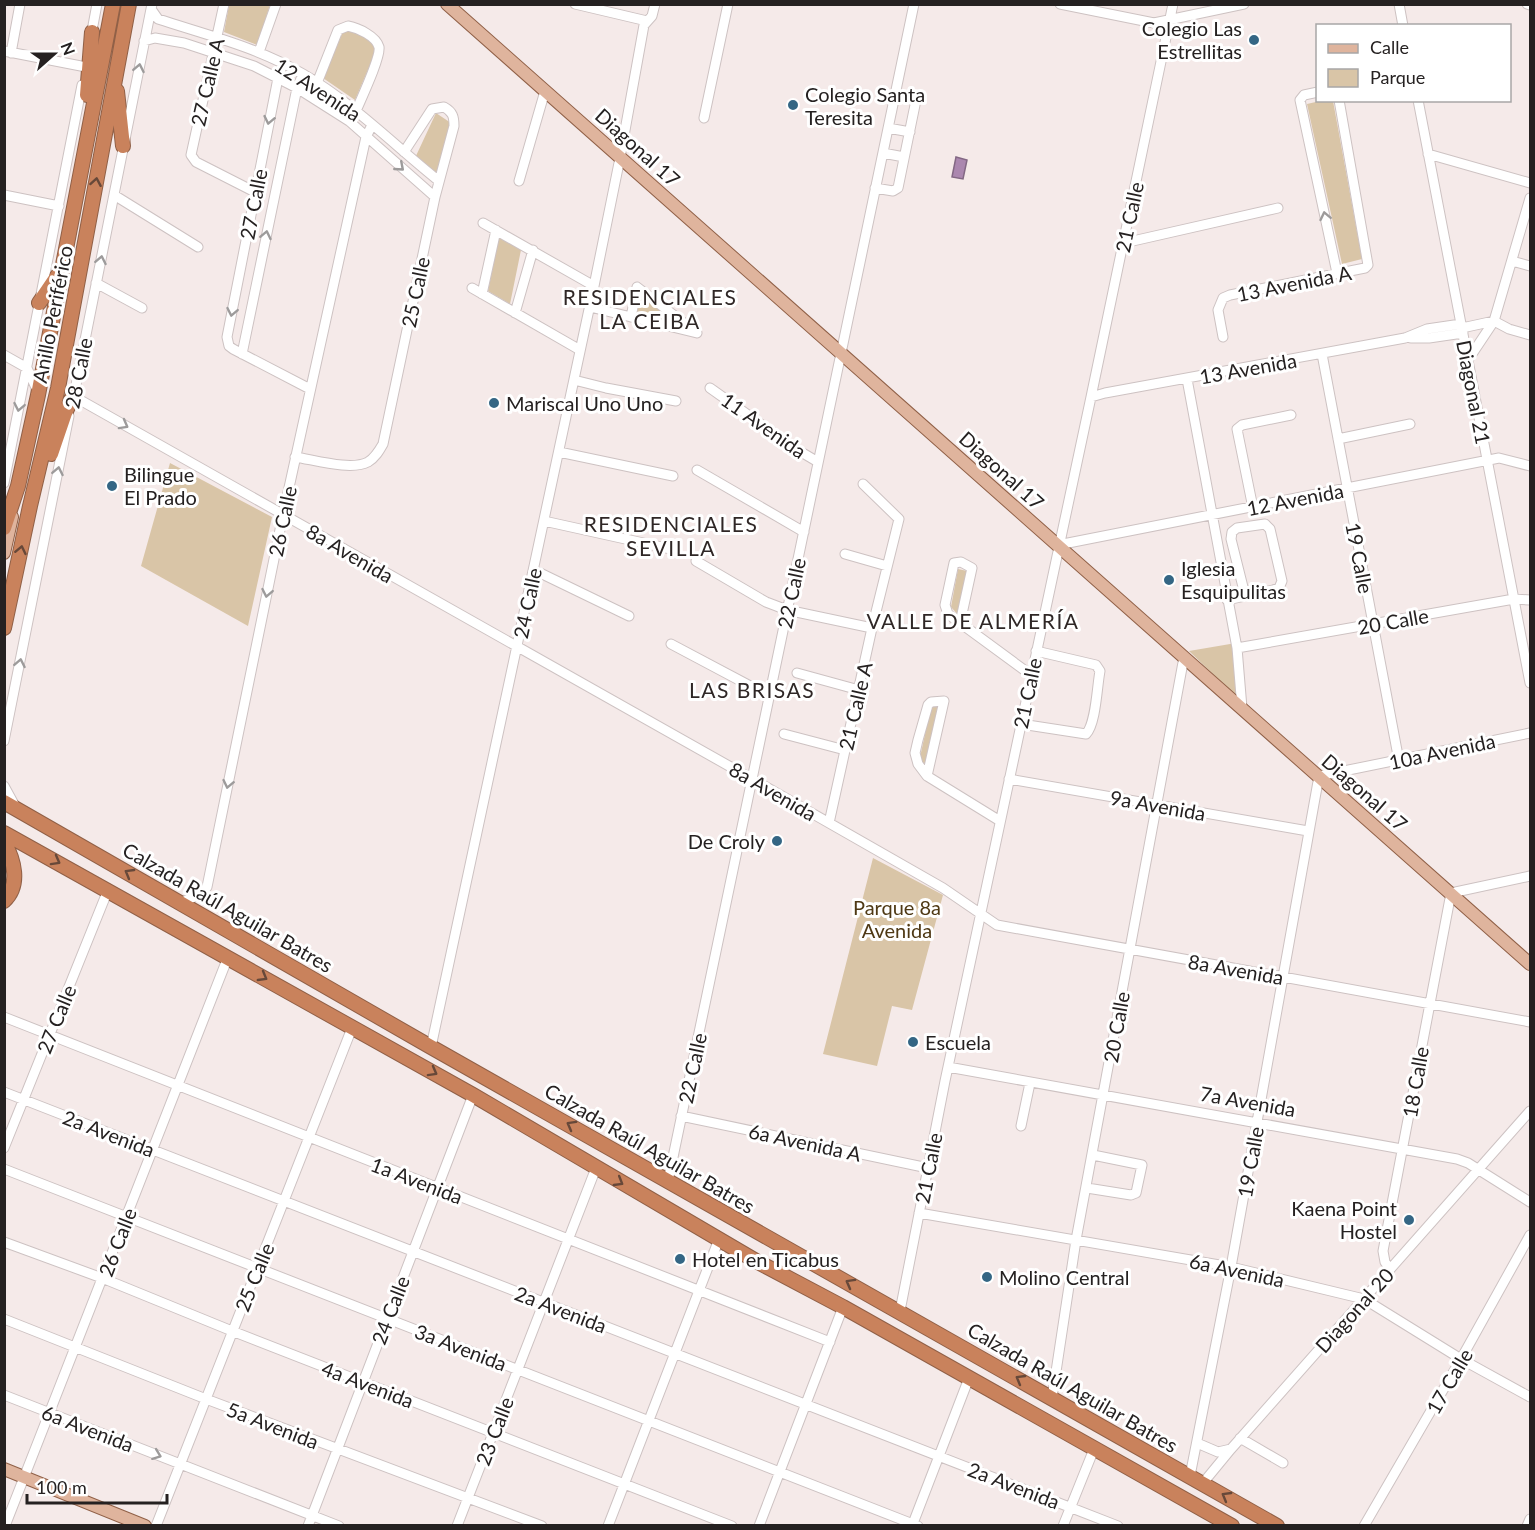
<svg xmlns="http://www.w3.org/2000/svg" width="1535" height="1530" font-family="Lato,sans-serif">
<rect width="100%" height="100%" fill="#f5eae9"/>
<!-- green -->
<path fill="#d9c5a7" d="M229,5H270L257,45L224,32Z
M346,25L379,44L355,100L323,78Z
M1320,101H1333L1362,259L1342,264L1307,104Z
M436,113L451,123L439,180L415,158Z
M499,237L521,250L510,304L488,291Z
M638,292L684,327L633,315Z
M170,463L272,517L248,626L141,566Z
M958,569L967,571L958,615L951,607Z
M1236,643L1243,703L1189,651Z
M939,705L925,766L920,757L931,707Z
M873,858L943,895L912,1010L892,1006L877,1066L823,1054Z"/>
<!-- water -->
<path fill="#ab87af" stroke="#836884" stroke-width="1.5" d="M956,157L967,160L963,179L952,177Z"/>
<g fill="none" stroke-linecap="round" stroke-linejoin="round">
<defs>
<path id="minor" d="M224,4L191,155L196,162L255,192
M575,4L647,21
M1060,4L1154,23L1244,4
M1399,4L1403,26
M1527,4L1530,5
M151,9L158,19C207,35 257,47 303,74C353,103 394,145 439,181
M91,36L97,4
M144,41L155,38L184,43L254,66L297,88L349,121L435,197
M4,51L86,67
M259,52L276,4
M11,53L20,4
M283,63L278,78L227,337L229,346L233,349L310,389
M317,83L338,30L348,26C358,28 376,36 379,47C381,57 361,99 356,111
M1318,92L1304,95L1300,100L1337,273
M1418,100L1530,683
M704,118L728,4
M888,128L910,132
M883,153L904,157
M1428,154L1530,183
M519,181L545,91
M875,188L893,191L898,188L915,105
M4,195L59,206
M114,195L198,247
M483,223L594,286
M1124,243L1278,208
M1512,261L1530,266
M96,283L142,308
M472,288L580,350
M482,294L496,230
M590,307L697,333
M515,313L533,250
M631,317L637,287L692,329
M1462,328L1494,321L1509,329L1530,335
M1223,337L1218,310L1223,298L1230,295L1365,268L1368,265L1339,100
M1411,338H1429L1463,333
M242,354L297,88L303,74
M1322,354L1399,761
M4,355L27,368L37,390
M1468,360L1494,321L1530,198
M1187,379L1237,648L1242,708
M574,380L606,388L676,401
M710,388L796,449L818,462
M73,396L752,779L943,888L997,925L1530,1022
M1091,397L1105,393L1405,338L1427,329L1461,324
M73,400L152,4
M1338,439L1410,424
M559,452L673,476
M295,457C315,460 351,471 368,462C375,458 379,451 383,444L435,197L454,126C454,117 453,112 444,107L432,109L404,152
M697,470L804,532
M4,483L82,85
M1253,508L1237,429L1242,425L1291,415
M544,521L675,550
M1058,545L1499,458L1530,466
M845,554L887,566
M696,561L766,602L787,610L872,628
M534,570L629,616
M1227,600L1273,590L1279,588L1282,581L1270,529L1265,524L1237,528L1232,532L1231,539L1245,595
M960,623L972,568L961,562L954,563L945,605L948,614L1031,675
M671,644L769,696
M1237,648L1514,599L1530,600
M797,673L859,690
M1021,724L1086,734C1096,724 1097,686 1100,671L1096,665L1036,651
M784,734L845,750
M4,741L69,416
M927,776L944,701L931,702L928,705L918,740L915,753L918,764L927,776L1000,821
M1009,779L1308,831
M4,786L16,808
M829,823L872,628L899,519L863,484
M180,903L201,894L207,887L283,515L366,137L372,125
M4,1017L830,1342
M431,1047L594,286L620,158L644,25L652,16L655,4
M948,1067L1457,1159L1468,1163L1530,1202
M4,1092L1118,1526
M681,1116L928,1168
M1021,1126L1030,1083
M4,1148L108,890
M4,1169L918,1526
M668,1181L914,4
M1087,1188L1131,1195L1136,1193L1142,1165L1093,1155
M919,1213L1231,1267L1364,1299L1461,1359L1530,1397
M4,1242L102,1278L232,1331L732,1526
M1390,1269L1385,1262L1383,1251L1451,893L1530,876
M900,1311L945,1081L1091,397L1173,4
M4,1319L206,1399L542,1526
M4,1395L339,1526
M1052,1398L1076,1240L1184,657
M1240,1438L1283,1463
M1197,1443L1218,1452L1231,1449
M1190,1476L1231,1267L1319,776L1530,733
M1203,1483L1231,1449L1530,1111
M5,1526L228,957
M156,1526L352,1028
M308,1526L473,1095
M457,1526L596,1168
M608,1526L719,1239
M759,1526L843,1307
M912,1526L969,1378
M1063,1526L1094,1449
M1364,1526L1461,1359L1530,1235
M1527,1526L1530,1519"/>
<path id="major" d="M447,4L1530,964
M4,553L12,517
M4,1469L145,1526"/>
<path id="highway" d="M117,91L123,146
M87,95L92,32
M39,303L58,275
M51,454L65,413L73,396
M4,528L18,486L38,395L113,4
M4,628L30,506L58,388L129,4
M4,802L431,1047L1277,1526
M4,833L473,1095L756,1261L843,1307L1232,1526
M4,842C14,860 21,885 4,901"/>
</defs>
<!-- minor casing -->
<use href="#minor" stroke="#cdc2c2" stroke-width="11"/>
<!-- major casing -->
<use href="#major" stroke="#906047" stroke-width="14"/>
<!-- highway casing -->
<use href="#highway" stroke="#906047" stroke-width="16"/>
<!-- minor -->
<use href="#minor" stroke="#fff" stroke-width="9"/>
<!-- major -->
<use href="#major" stroke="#dfb49d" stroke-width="12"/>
<!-- highway -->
<use href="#highway" stroke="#c9825c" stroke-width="14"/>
</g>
<!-- one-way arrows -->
<defs><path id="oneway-chevron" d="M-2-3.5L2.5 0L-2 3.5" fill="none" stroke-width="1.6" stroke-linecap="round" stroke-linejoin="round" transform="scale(1.5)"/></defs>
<g stroke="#9d9b9b">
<use href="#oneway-chevron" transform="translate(139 68) rotate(-79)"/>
<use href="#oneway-chevron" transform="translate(269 120) rotate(102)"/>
<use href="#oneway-chevron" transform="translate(400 167) rotate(41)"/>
<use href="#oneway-chevron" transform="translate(1325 216) rotate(-102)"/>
<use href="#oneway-chevron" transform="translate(266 235) rotate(-78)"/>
<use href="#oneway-chevron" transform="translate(101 260) rotate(-79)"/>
<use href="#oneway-chevron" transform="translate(232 312) rotate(101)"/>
<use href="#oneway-chevron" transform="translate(19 407) rotate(101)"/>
<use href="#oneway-chevron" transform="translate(124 425) rotate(29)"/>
<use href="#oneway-chevron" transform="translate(58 471) rotate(-79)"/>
<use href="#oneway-chevron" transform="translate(267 593) rotate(101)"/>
<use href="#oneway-chevron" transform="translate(20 663) rotate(-79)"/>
<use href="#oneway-chevron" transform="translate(228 784) rotate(102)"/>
<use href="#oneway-chevron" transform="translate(157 1455) rotate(21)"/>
</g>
<g stroke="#674839">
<use href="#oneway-chevron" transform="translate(96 182) rotate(-80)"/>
<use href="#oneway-chevron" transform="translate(21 550) rotate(-78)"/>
<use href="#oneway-chevron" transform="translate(56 861) rotate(29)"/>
<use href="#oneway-chevron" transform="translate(129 873) rotate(-150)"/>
<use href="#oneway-chevron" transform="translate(263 977) rotate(30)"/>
<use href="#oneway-chevron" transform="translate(433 1072) rotate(29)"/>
<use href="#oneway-chevron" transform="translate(571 1125) rotate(-151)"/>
<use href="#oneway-chevron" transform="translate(619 1182) rotate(31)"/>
<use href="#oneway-chevron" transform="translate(850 1283) rotate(-151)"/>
<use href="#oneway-chevron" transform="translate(1020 1379) rotate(-150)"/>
<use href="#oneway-chevron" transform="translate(1226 1496) rotate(-150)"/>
</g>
<!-- markers -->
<g fill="#346684" stroke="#fff" stroke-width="2">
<circle cx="1254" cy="40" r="6"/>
<circle cx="793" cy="105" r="6"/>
<circle cx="494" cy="403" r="6"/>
<circle cx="112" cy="486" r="6"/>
<circle cx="1169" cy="580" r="6"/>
<circle cx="777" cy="841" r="6"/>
<circle cx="913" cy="1042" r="6"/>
<circle cx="1409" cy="1220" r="6"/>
<circle cx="680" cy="1259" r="6"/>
<circle cx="987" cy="1277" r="6"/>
</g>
<g text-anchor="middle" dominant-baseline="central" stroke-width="6" stroke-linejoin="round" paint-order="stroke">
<!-- poi labels -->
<g font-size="20" fill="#252121" stroke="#fff" text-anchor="start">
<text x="1242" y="28" text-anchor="end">Colegio Las<tspan x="1242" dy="23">Estrellitas</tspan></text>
<text x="805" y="94">Colegio Santa<tspan x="805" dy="23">Teresita</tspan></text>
<text x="506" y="403">Mariscal Uno Uno</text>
<text x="124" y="474">Bilingue<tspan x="124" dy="23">El Prado</tspan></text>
<text x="1181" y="568">Iglesia<tspan x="1181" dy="23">Esquipulitas</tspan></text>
<text x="765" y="841" text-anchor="end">De Croly</text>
<text x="925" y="1042">Escuela</text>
<text x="1397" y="1208" text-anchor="end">Kaena Point<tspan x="1397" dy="23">Hostel</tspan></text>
<text x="692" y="1259">Hotel en Ticabus</text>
<text x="999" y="1277">Molino Central</text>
</g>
<!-- street labels -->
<g font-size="20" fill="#252121" stroke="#fff">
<text transform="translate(207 82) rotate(-77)">27 Calle A</text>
<text transform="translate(318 89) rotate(33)">12 Avenida</text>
<text transform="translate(638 147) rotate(42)">Diagonal 17</text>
<text transform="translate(253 204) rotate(-79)">27 Calle</text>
<text transform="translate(1129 217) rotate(-78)">21 Calle</text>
<text transform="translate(1294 283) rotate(-11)">13 Avenida A</text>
<text transform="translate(415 292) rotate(-78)">25 Calle</text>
<text transform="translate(52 314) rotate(-79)">Anillo Periférico</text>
<text transform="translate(1248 368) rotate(-10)">13 Avenida</text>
<text transform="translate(78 373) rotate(-79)">28 Calle</text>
<text transform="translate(1474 392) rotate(79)">Diagonal 21</text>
<text transform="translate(764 425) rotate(35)">11 Avenida</text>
<text transform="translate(1002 470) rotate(42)">Diagonal 17</text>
<text transform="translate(1295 499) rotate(-11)">12 Avenida</text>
<text transform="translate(282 521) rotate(-78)">26 Calle</text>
<text transform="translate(350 553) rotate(30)">8a Avenida</text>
<text transform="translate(1360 558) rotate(79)">19 Calle</text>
<text transform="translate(791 593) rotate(-78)">22 Calle</text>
<text transform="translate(527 603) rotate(-78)">24 Calle</text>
<text transform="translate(1393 621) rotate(-10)">20 Calle</text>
<text transform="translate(1027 693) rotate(-78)">21 Calle</text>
<text transform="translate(855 706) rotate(-77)">21 Calle A</text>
<text transform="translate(1442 751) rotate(-12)">10a Avenida</text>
<text transform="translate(773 791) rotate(30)">8a Avenida</text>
<text transform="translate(1365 792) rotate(41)">Diagonal 17</text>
<text transform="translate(1158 805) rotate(10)">9a Avenida</text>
<text transform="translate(228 907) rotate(30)">Calzada Raúl Aguilar Batres</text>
<text transform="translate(1236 969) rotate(10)">8a Avenida</text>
<text transform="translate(56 1019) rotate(-68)">27 Calle</text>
<text transform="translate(1116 1027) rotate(-80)">20 Calle</text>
<text transform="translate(692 1068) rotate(-78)">22 Calle</text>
<text transform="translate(1415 1082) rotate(-80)">18 Calle</text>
<text transform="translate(1248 1101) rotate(10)">7a Avenida</text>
<text transform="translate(109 1133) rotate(21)">2a Avenida</text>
<text transform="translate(805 1142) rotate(12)">6a Avenida A</text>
<text transform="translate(650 1148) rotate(30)">Calzada Raúl Aguilar Batres</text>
<text transform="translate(1250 1162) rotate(-80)">19 Calle</text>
<text transform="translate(928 1168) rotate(-79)">21 Calle</text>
<text transform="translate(417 1180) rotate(21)">1a Avenida</text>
<text transform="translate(117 1242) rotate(-69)">26 Calle</text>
<text transform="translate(1237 1270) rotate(12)">6a Avenida</text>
<text transform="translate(254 1277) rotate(-68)">25 Calle</text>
<text transform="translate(561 1309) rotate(21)">2a Avenida</text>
<text transform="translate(390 1310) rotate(-69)">24 Calle</text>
<text transform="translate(1354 1310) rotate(-48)">Diagonal 20</text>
<text transform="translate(461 1347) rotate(21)">3a Avenida</text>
<text transform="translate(1449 1381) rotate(-60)">17 Calle</text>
<text transform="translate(368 1384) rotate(21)">4a Avenida</text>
<text transform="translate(1073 1387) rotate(30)">Calzada Raúl Aguilar Batres</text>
<text transform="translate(273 1425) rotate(21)">5a Avenida</text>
<text transform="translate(88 1428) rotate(21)">6a Avenida</text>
<text transform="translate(494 1431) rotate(-69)">23 Calle</text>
<text transform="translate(1014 1485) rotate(21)">2a Avenida</text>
</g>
<!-- park labels -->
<g font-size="20" fill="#4f3915" stroke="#fff">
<text x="897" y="907">Parque 8a<tspan x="897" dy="23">Avenida</tspan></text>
</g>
<!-- neighbourhood labels -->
<g font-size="21" letter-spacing="1.5" fill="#2f2726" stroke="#fff">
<text x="650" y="296">RESIDENCIALES<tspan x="650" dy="24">LA CEIBA</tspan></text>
<text x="671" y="523">RESIDENCIALES<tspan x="671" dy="24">SEVILLA</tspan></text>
<text x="973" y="620">VALLE DE ALMERÍA</text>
<text x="752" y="689">LAS BRISAS</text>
</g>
</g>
<!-- border -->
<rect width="1535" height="1530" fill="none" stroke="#252121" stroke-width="12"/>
<!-- legend -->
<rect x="1316" y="24" width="195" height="78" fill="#ffffff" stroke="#a8a6a6" stroke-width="1.5"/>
<rect x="1328" y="44" width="30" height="9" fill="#dfb49d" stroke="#a8a6a6" stroke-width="1.5"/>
<text x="1370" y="54" font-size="18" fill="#252121">Calle</text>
<rect x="1328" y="69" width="30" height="18" fill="#d9c5a7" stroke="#a8a6a6" stroke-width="1.5"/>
<text x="1370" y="84" font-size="18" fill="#252121">Parque</text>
<!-- north arrow -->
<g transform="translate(54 54) rotate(69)" stroke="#ffffff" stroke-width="4.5" paint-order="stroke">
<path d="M0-4.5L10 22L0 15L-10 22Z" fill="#252121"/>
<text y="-9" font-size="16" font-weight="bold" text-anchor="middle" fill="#252121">N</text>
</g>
<!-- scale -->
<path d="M27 1494v9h140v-9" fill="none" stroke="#252121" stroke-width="3"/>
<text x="36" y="1494" font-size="18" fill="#252121" stroke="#ffffff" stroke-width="4.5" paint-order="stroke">100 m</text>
</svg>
